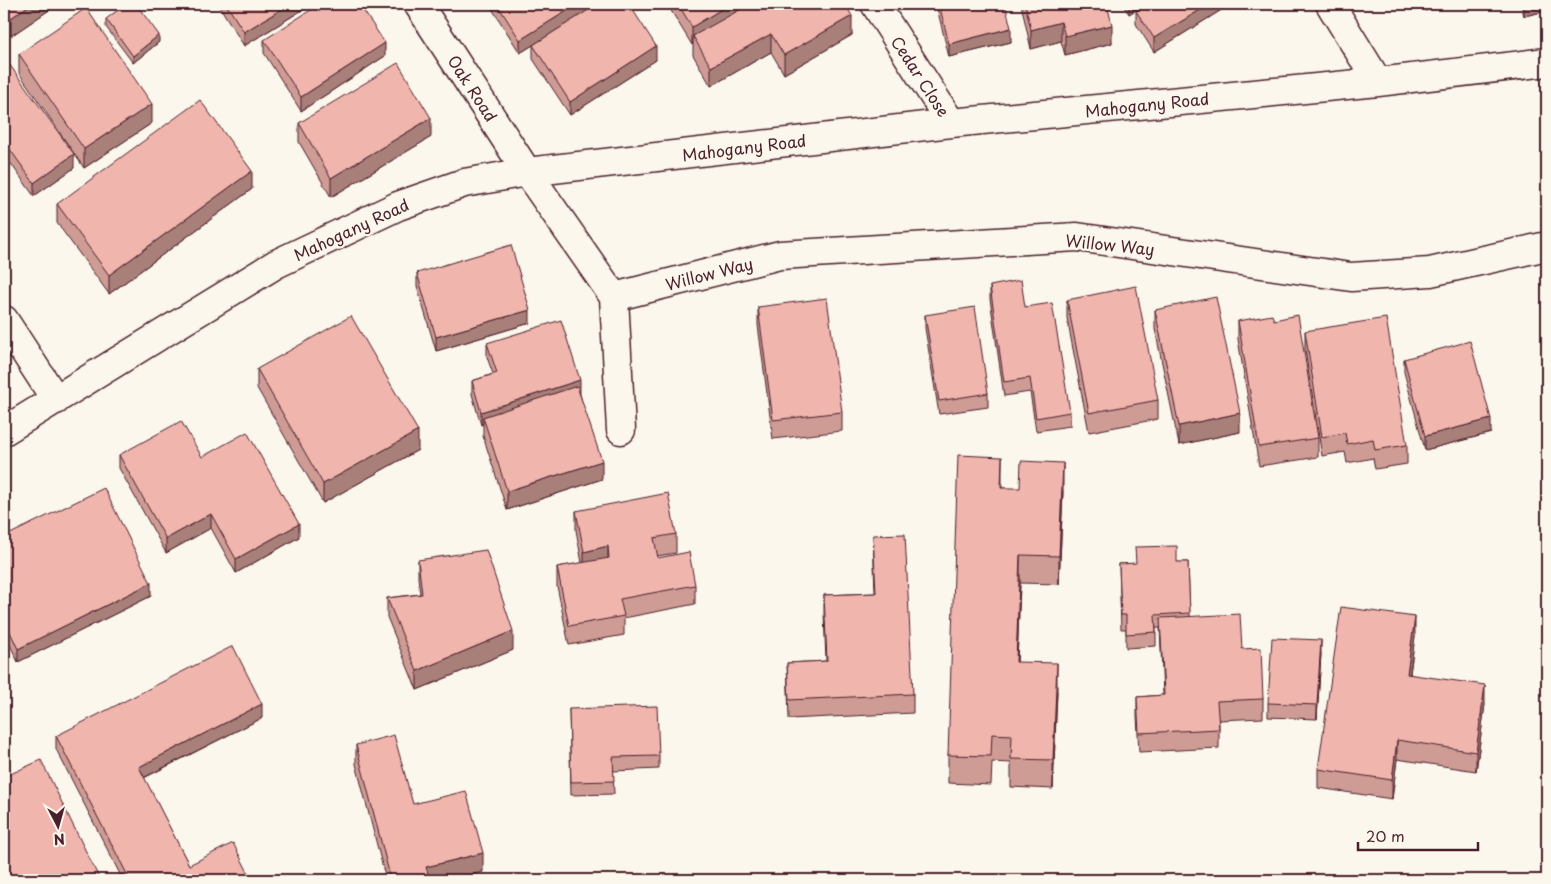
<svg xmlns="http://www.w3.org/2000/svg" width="1551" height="884" font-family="'Playpen Sans',sans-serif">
<rect width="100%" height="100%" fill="#fbf7ec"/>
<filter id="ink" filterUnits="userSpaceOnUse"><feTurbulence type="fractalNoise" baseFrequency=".02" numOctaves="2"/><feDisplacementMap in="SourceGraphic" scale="10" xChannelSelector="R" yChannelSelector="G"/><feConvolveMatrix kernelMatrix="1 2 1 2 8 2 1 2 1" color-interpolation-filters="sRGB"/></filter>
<g filter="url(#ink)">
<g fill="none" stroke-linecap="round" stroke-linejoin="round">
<defs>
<path id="minor" d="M418,4L527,172L614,297L621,430
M875,4L951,123
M1330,4L1378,82
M614,297L780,255L1077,237L1351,277L1430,272L1547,246
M4,320L56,400
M4,431L276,264L398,206L464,183L527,172L951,123L1378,82L1547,62"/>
</defs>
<!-- minor casing -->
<use href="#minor" stroke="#4a1f2b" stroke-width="31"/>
<!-- minor -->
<use href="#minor" stroke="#fbf7ec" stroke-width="28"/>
</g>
<!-- wall -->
<path fill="#ce9c95" stroke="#4a1f2b" d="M4,4H58L11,36L4,26Z
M218,4H312L244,46Z
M489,4H629L656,60L570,115L533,59V45L520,53Z
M667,4H845L852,35L784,74L771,52L711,86L693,55V44L692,45Z
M936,4H1005L1011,42L949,57Z
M1021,4H1107L1112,43L1065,55L1061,41L1031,49Z
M1122,4H1146L1129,14Z
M1146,4H1231L1154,52L1136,24V11Z
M1521,4H1547V11L1524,16Z
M106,19L159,42L133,63L106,27Z
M264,40L385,56L301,111L264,53Z
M19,54L152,123L84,168L19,73Z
M4,57L74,168L34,196L4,154Z
M299,123L431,137L331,197L299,142Z
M252,189L109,294L57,223V204Z
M417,273L530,323L436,351L417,286Z
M990,286L1025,307L1070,412V426L1036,431L1030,392L1004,396L990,299Z
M1067,300L1158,400V419L1089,432L1067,318Z
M758,307L842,412V431L773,439L758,325Z
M1155,310L1240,432L1179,445L1155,329Z
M925,315L988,393V407L939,414L925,328Z
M1238,321L1318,438V457L1259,466L1238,339Z
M1305,331L1407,445V464L1375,469L1373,458L1347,463L1345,452L1322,456L1305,350Z
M487,343L580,394L602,479L507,510L483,436V424L481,425L472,394V381L493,374L487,357Z
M1404,359L1491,433L1425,450L1404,372Z
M257,369L418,450L323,503L257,388Z
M119,455L202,457L299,537L236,573L211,528L166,553L119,468Z
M1002,488L1063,491L1059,584L1020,583L1017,662L1057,691L1053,789L1011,787V763L992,762L991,785L948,783V755Z
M576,511L676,534V553L657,556L658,558L695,585V604L624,618V635L569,645L557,586V567L582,563L576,530Z
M873,535L913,694V713L789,719L787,663L826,661L824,614V595L875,593Z
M4,537L151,596L18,662L4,632Z
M418,560L513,650L417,690L387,617V598L420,594L418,578Z
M1188,562L1190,616L1242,649L1263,699V718L1219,720V748L1139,752L1137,716V697L1163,695L1160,628H1156V646L1126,648V629H1121L1119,564Z
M1415,636L1410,674L1485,704L1476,771L1397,759L1392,799L1318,788V769Z
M1321,653L1317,719L1268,717V703Z
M569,709L659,756V769L613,771L614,794L571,795Z
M262,718L144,778L189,865L252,880H123L56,749V736Z
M356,745L413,804L483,872L448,880H386L356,764Z
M4,777L100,880H6L4,876Z"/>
<!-- shaded-wall -->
<path fill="#a87f79" stroke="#4a1f2b" d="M31,4H58L11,36V18Z
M290,4H312L244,46V32Z
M578,4H599L520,53V40Z
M730,4H761L693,36V44L692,45V27Z
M1129,4H1146L1129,14Z
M1210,4H1231L1154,52V38Z
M1425,4H1451L1425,11Z
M1524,4H1547V11L1524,16Z
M852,16V35L784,74V55Z
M1061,22V41L1031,49V30Z
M1112,25V43L1065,55V36Z
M1011,28V42L949,57V44Z
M771,34V52L711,86V67Z
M159,35V42L133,63V56Z
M385,43V56L301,111V97Z
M656,46V60L570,115V102Z
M152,104V123L84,168V149Z
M431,118V137L331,197V178Z
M74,154V168L34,196V183Z
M252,171V189L109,294V275Z
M530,310V323L436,351V337Z
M580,380V394L483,417V424L481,425V412Z
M1240,413V432L1179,445V426Z
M1491,419V433L1425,450V436Z
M418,431V450L323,503V484Z
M1002,457V485L1001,516V488Z
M602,461V479L507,510V491Z
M1063,463V491L1059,584V556Z
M211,514V528L166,553V539Z
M299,524V537L236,573V559Z
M608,546V565L584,570V552Z
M1020,555V583L1016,690V662Z
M151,583V596L18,662V649Z
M1415,617V636L1407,693V674Z
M513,631V650L417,690V671Z
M1321,640V653L1317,719V705Z
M1057,663V691L1053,789V760Z
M1485,685V704L1476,771V752Z
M262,704V718L139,780V767Z
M1397,740V759L1392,799V780Z
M483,853V872L448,880H426V867Z"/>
<!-- building -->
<path fill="#f0b5ad" stroke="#4a1f2b" d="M4,4H31L11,18L4,7Z
M126,4H136L159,35L133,56L106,19Z
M226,4H290L244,32Z
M320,4H359L385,43L301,97L264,40Z
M497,4H578L520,40Z
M598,4H629L656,46L570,102L533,45Z
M678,4H730L692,27Z
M750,4H845L852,16L784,55L771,34L711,67L693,36Z
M939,4H1005L1011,28L949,44Z
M1025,4H1107L1112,25L1065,36L1061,22L1031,30Z
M1146,4H1210L1154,38L1136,11Z
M86,8L152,104L84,149L19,54Z
M4,57L74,154L34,183L4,141Z
M398,63L431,118L331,178L299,123Z
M200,100L252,171L109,275L57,204Z
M511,245L530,310L436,337L417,273Z
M1021,280L1025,307L1052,303L1070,412L1036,418L1030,378L1004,382L990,286Z
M1136,286L1158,400L1089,413L1067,300Z
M1216,297L1240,413L1179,426L1155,310Z
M827,298L842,412L773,420L758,307Z
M975,307L988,393L939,401L925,315Z
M1272,315L1274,320L1298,315L1318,438L1259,447L1238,321Z
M351,316L418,431L323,484L257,369Z
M1386,318L1407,445L1375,450L1373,439L1347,444L1345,433L1322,437L1305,331Z
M561,320L580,380L481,412L472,381L497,373L487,343Z
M1470,341L1491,419L1425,436L1404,359Z
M577,386L602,461L507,491L483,417Z
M181,421L202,457L247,432L299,524L236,559L211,514L166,539L119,455Z
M958,455L1002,457L1001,488H1020L1021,461L1063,463L1059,556L1020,555L1016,662L1057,663L1053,760L1011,759L1012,735L992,734L991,756L948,755Z
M104,488L151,583L18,649L4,619V537Z
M668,493L676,534L654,538L658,558L689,552L695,585L620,599L624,616L569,626L557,567L609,558L608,546L584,552L576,511Z
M905,534L913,694L789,700L787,663L827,661L824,595L876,593L873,535Z
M1177,546V562H1188L1190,613L1155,615L1156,632L1126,634V615H1121L1119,564L1136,563L1135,547Z
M486,550L513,631L417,671L387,598L422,594L418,560Z
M1341,607L1415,617L1407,674L1485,685L1476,752L1397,740L1392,780L1318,769Z
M1240,614L1242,649L1261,648L1263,699L1217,701L1219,729L1139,733L1137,697L1164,695L1160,618Z
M1272,638L1321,640L1317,705L1268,703Z
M233,646L262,704L139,767L189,865L233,843L252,880H130L56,736Z
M657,706L659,756L613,757L614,781L571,782L569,709Z
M394,735L413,804L466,791L483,853L426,867L430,880H391L356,745Z
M41,760L100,880H13L4,862V777Z"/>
</g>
<g text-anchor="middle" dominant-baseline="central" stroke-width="4.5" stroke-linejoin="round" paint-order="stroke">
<!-- street labels -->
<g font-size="16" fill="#4a1f2b" stroke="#fbf7ec">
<text transform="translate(921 76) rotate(57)">Cedar Close</text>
<text transform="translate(473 88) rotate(57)">Oak Road</text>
<text transform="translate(1147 104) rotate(-6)">Mahogany Road</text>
<text transform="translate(744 147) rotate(-7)">Mahogany Road</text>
<text transform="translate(351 229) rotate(-25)">Mahogany Road</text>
<text transform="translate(1110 244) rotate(6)">Willow Way</text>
<text transform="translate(709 273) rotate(-14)">Willow Way</text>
</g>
</g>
<!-- margin -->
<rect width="1551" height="884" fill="none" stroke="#fbf7ec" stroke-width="20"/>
<rect x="10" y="10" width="1531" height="864" fill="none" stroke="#4a1f2b" stroke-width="2" filter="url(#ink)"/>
<!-- north arrow -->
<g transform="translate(58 826) rotate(174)" stroke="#fbf7ec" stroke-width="4" paint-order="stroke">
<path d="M0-4L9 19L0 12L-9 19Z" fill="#4a1f2b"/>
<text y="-8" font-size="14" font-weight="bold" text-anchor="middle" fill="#4a1f2b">N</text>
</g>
<!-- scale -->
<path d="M1358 842v8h120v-8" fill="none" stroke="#4a1f2b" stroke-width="2.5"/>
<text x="1366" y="842" font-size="15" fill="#4a1f2b" stroke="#fbf7ec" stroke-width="4" paint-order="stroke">20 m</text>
</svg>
